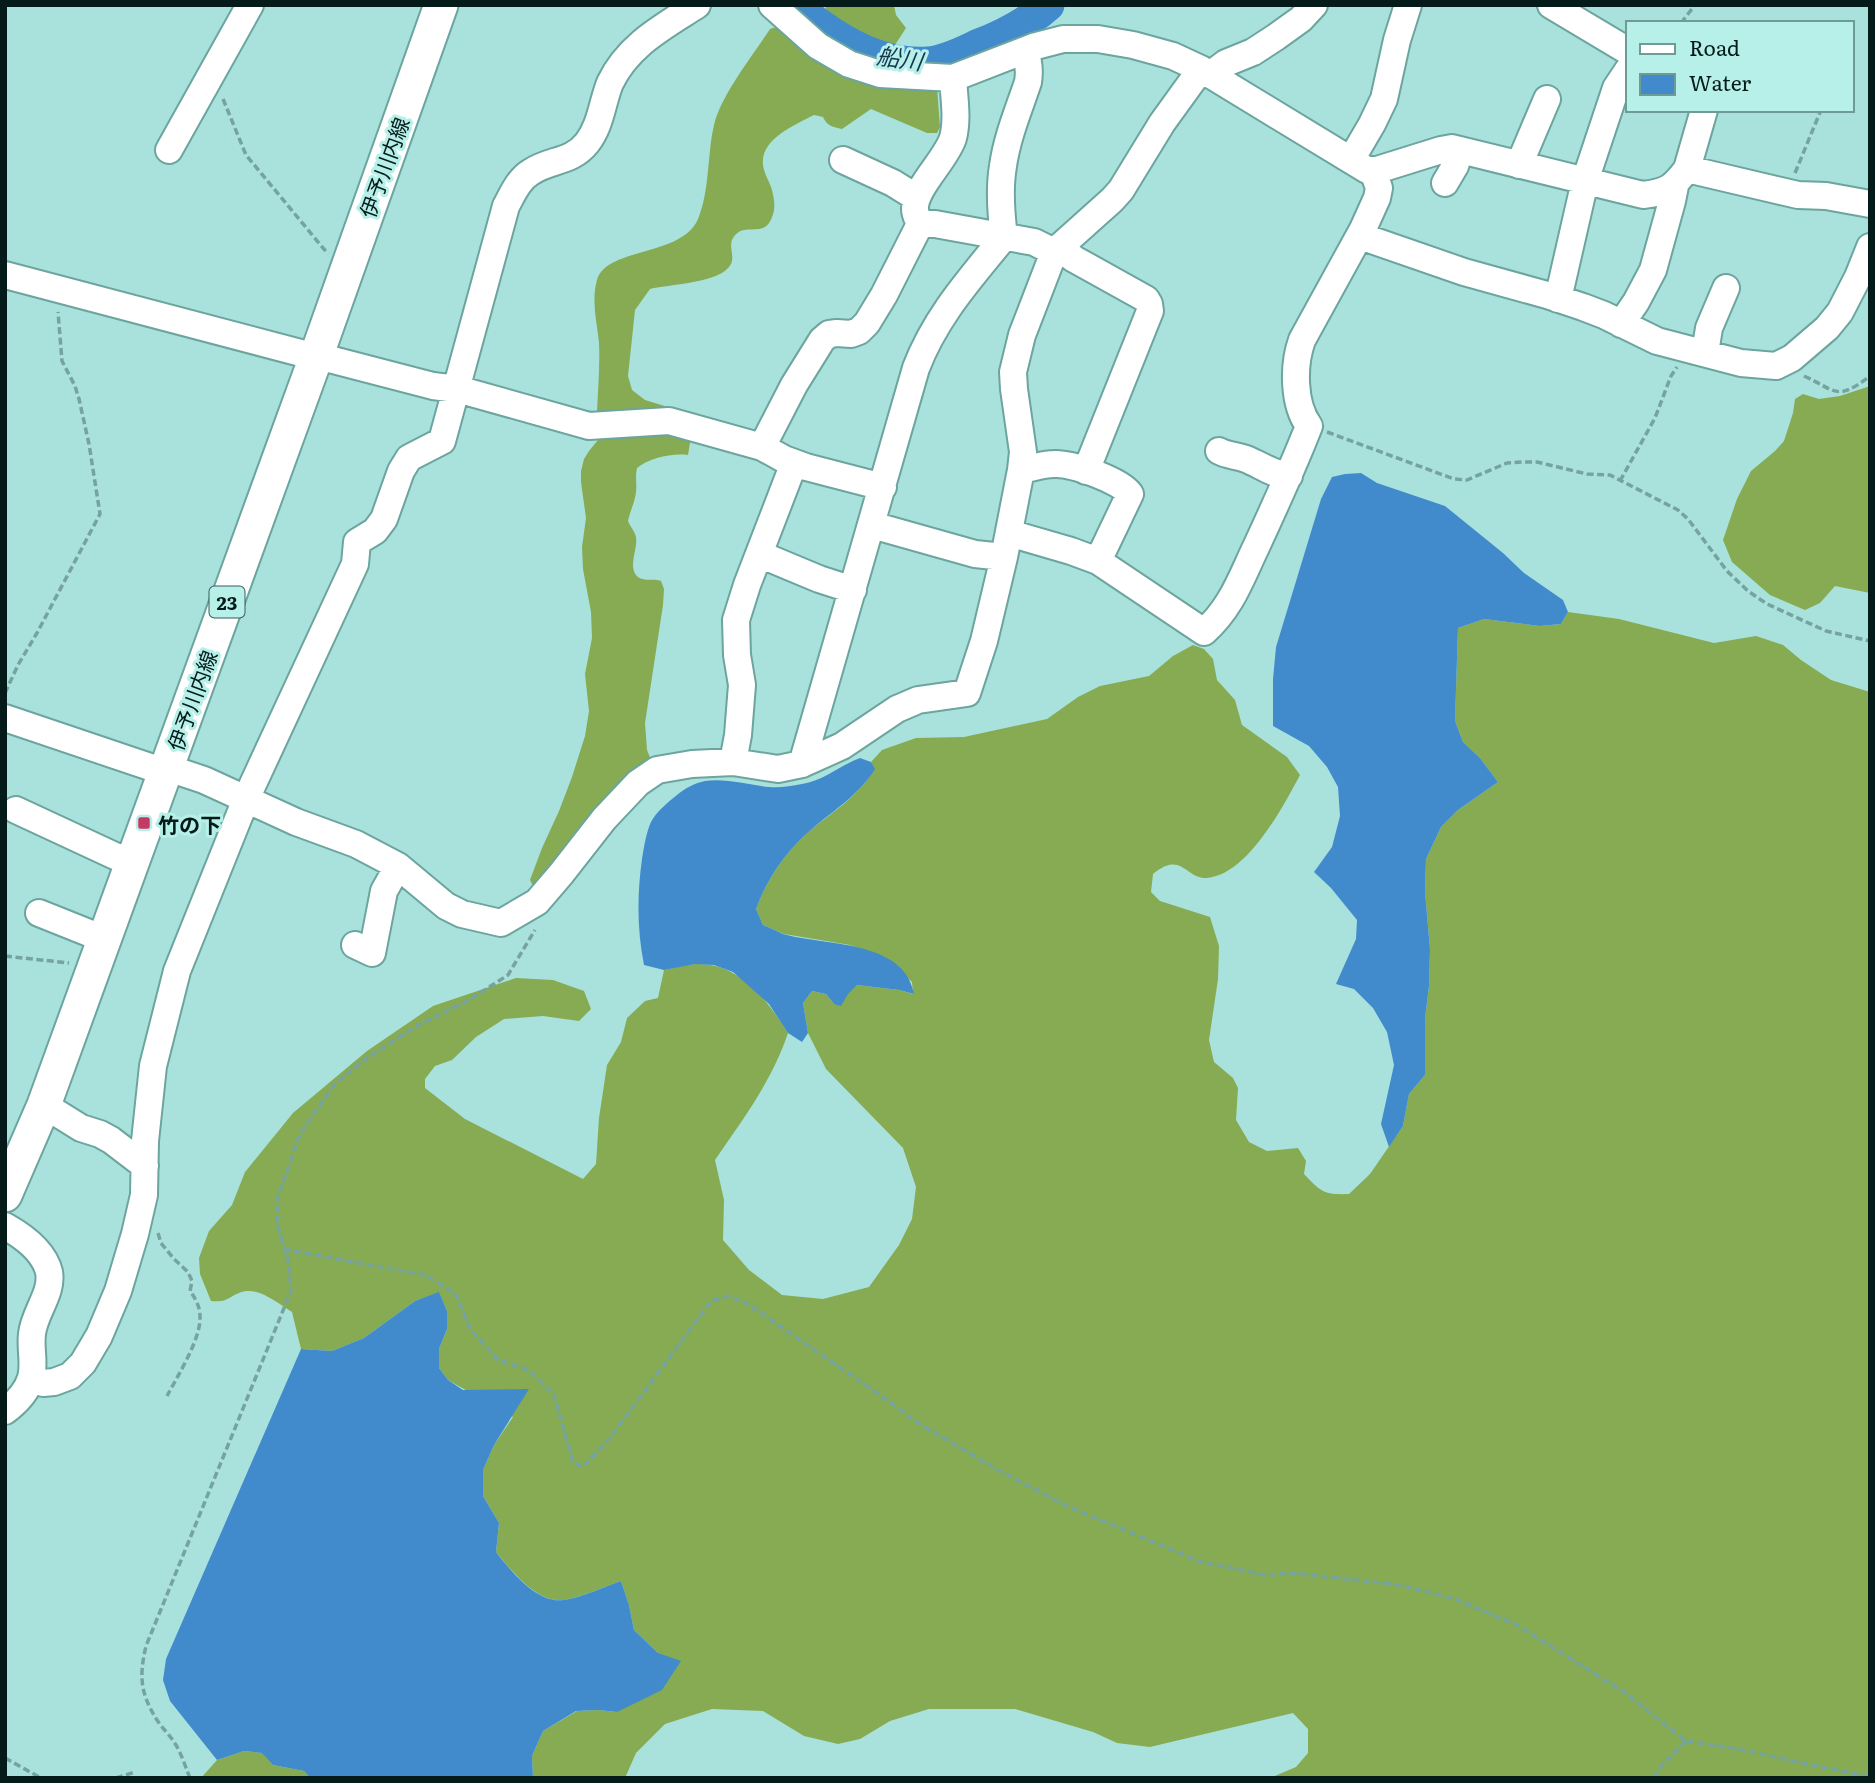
<svg xmlns="http://www.w3.org/2000/svg" width="1875" height="1783" font-family="Literata,'Noto Sans JP',serif">
<rect width="100%" height="100%" fill="#a9e2dc"/>
<!-- forest -->
<path fill="#86ab52" d="M826,5H894L896,15L906,28L895,45C868,48 846,28 825,14Z
M776,27L937,87L940,127L937,133H927L871,109L842,129C833,127 827,126 823,117L814,115C795,125 760,139 763,165C764,174 770,182 772,190C774,199 776,208 772,217C764,240 744,220 733,238C728,246 735,256 731,264C722,283 670,284 650,289L635,310L628,376L632,390L645,400L668,407L670,412H597C598,389 600,366 599,343C597,322 591,301 597,280C606,247 682,257 698,219C710,190 707,155 714,125C721,95 753,55 770,29Z
M1870,386V593L1835,586L1820,603L1805,610L1770,595L1732,562L1723,540L1737,499L1751,471L1775,451L1784,441L1793,413L1795,399L1803,394L1819,399L1840,396Z
M666,430L691,436L688,455C672,453 649,458 637,468C635,477 637,484 636,492C635,502 630,511 628,521C630,526 635,532 636,537C638,550 627,567 638,577C645,582 653,578 661,581L664,589L663,605L645,723L647,750L651,760L538,885L532,884L530,880L542,848L559,811L572,777L585,736L589,711L585,674L592,638L591,612L583,569L582,547L586,518L581,482V471L584,459L589,451L598,440L607,435Z
M1568,612L1619,619L1714,643L1756,636L1783,645L1801,660L1831,680L1870,692V1778H1270L1296,1767L1308,1753V1729L1293,1713L1150,1747L1117,1743L1093,1732L1015,1709H929L890,1721L860,1739L838,1744L804,1736L763,1711L712,1709L665,1724L636,1753L625,1778H533L532,1756L543,1731L577,1711L598,1710L617,1712L658,1653L634,1630L629,1605L621,1581C606,1586 579,1598 564,1600C537,1604 511,1570 496,1552L499,1523L483,1496V1470L494,1445L513,1417L448,1380L439,1368V1349L447,1329V1311L439,1293L415,1301L364,1338L332,1351L301,1349L292,1312C277,1303 257,1285 239,1293C225,1299 228,1302 211,1301L200,1274L199,1258L209,1231L232,1205L245,1172L293,1113L367,1051L433,1006L516,978L553,980L584,991L591,1009L579,1021L543,1016L504,1019L476,1037L452,1060L435,1066L425,1079V1088L465,1119L583,1179L596,1164L599,1118L607,1065L621,1042L627,1018L645,1001L658,998L664,970C674,968 686,964 696,964C739,962 768,1001 788,1033C772,1081 743,1119 715,1160L724,1200L723,1240L749,1270L782,1295L823,1299L869,1287L899,1245L912,1219L916,1187L903,1148L826,1069L808,1033L803,1003L812,991L826,994L834,1004L857,985L899,990L913,994L912,982L886,958L850,945L784,934L763,925L756,909C768,877 786,851 812,829C835,810 859,796 874,769L871,762L882,750L916,738L964,737L1047,719L1078,697L1100,686L1149,676L1173,656L1193,645L1204,649L1213,659L1217,680L1235,700L1242,725L1287,757L1300,775C1283,807 1247,875 1207,878C1185,879 1182,850 1153,874L1151,892L1160,901L1210,917L1219,946L1218,979L1209,1040L1214,1062L1233,1078L1238,1088L1236,1120L1249,1142L1267,1151L1298,1148L1306,1161L1304,1174C1321,1192 1324,1195 1349,1194L1370,1174L1403,1126L1409,1094L1425,1075V1019L1429,986L1430,949L1425,892L1426,859L1441,827L1458,810L1498,782L1480,758L1463,742L1455,721L1458,628L1484,619L1540,626L1561,624Z
M244,1751L263,1753L273,1765L304,1771L310,1778H201L217,1760Z"/>
<!-- water -->
<path fill="#418bcd" d="M1361,473L1377,483L1445,506L1503,553L1524,573L1563,600L1568,612L1561,624L1540,626L1484,619L1458,628L1455,721L1463,742L1480,758L1498,782L1458,810L1441,827L1426,859L1425,892L1430,949L1429,986L1425,1019V1075L1409,1094L1403,1126L1389,1147L1381,1124L1394,1065L1387,1032L1373,1008L1354,989L1336,984L1356,939L1357,920L1331,888L1314,872L1332,847L1340,816L1338,787L1327,767L1309,746L1273,726V679L1276,647L1321,499L1332,477L1345,474Z
M860,758L871,762L875,769C858,796 835,809 812,829C786,851 768,877 756,909L763,925C770,928 777,931 783,934C824,946 904,939 914,994L899,990L857,985L848,994L841,1006L834,1004L826,994L812,991L803,1003L808,1033L802,1042L788,1033L769,1004L733,972L714,965L695,964L664,970L644,965C637,930 637,895 642,859C644,847 646,833 651,822C657,811 667,803 677,795C685,788 695,783 705,781C727,778 748,785 769,787C780,788 791,786 802,784C825,780 839,766 860,758Z
M439,1292L447,1311V1329L439,1349V1368L448,1380L463,1390L529,1389L494,1445L483,1470V1496L499,1523L496,1552C511,1571 537,1604 564,1600C580,1598 606,1586 621,1581L629,1605L634,1630L658,1653L681,1661L662,1690L617,1712L598,1710L576,1711L543,1731L532,1756L533,1778H310L304,1771L273,1765L262,1753L244,1751L217,1760L170,1701L163,1680L166,1659L301,1349L332,1351L364,1338L415,1301Z"/>
<g fill="none" stroke-linecap="round" stroke-linejoin="round">
<!-- river -->
<path stroke="#418bcd" stroke-width="33" d="M794,5C831,36 877,67 928,63C945,62 964,52 979,45C1003,36 1029,22 1048,5"/>
<defs>
<path id="minor" d="M772,5L818,46L849,64L880,74L953,78L1036,46L1063,39H1098L1133,45L1173,56L1201,69L1367,170H1377L1441,150L1452,148L1643,195C1667,192 1673,188 1687,169L1798,195L1826,196L1870,204
M1551,5L1628,51
M1210,75L1226,63L1253,52L1276,37L1301,19L1314,5
M169,150L250,5
M843,160L893,183L917,198
M1351,160L1372,124L1384,99L1397,40L1408,5
M1519,165L1547,99
M1687,169L1704,110
M1445,183L1455,166L1460,150
M920,224H935L1034,242L1054,252
M1360,236L1464,272L1547,295L1583,307L1604,315L1657,341L1741,363L1776,366L1792,358L1827,328L1840,312L1858,277L1870,247
M1059,247L1074,259L1146,299L1149,304L1150,311L1086,471
M5,275L316,357L333,360L433,386L457,389L589,426L669,421L762,447L784,459L806,467L883,487
M1558,299L1585,181L1616,88L1628,70
M1621,324L1636,302L1653,270L1672,201L1675,186
M1705,353L1709,328L1726,288
M762,447L794,385L822,340L829,334L837,333L851,334L859,331L867,323L884,295L920,224C918,219 915,215 915,209C914,188 946,160 953,138C958,119 954,97 953,78
M1219,451C1228,456 1236,455 1246,459C1261,465 1272,474 1289,476
M1021,470C1032,468 1043,464 1054,464C1071,463 1120,480 1130,494L1098,561
M872,525L975,554L1004,557
M1009,533L1071,551L1098,561L1204,632C1232,607 1241,578 1257,545C1275,506 1293,467 1309,426C1293,404 1293,365 1302,340L1363,229L1377,198L1379,188L1373,171
M759,554L819,579L853,590
M5,718L165,772H180L204,780L296,822L356,844L398,866L446,906L462,914L501,923L537,902L561,874L604,819L638,783L657,770L692,764L733,762L778,769L802,764L842,746L897,709L918,700L967,693L984,641L1004,557L1021,470L1023,452L1014,389L1013,372L1022,335L1054,252L1112,200L1121,190L1162,123L1201,69
M733,762L738,735L742,685L737,655L736,620L747,585L794,463
M802,764L916,368C936,316 970,279 1004,237C1001,214 999,189 1003,166C1007,137 1019,109 1028,82C1030,70 1029,62 1025,51
M16,810L115,856L132,861
M39,913L104,939
M355,945L372,953L384,891L398,866
M44,1105L81,1128L100,1134L111,1140L145,1166
M5,1226C23,1236 44,1251 49,1272C53,1293 34,1313 32,1334C30,1349 35,1363 31,1378C27,1391 16,1403 5,1411
M31,1378L43,1383L54,1382L70,1376L83,1363L99,1336L118,1291L135,1234L144,1195L145,1141L153,1066L177,971L246,799L355,564L357,542L375,531L384,519L401,471L409,458L442,441L506,206C513,193 519,179 531,172C550,159 571,163 587,143C601,125 602,103 610,83C628,45 663,27 697,5"/>
<path id="major" d="M5,1195L44,1105L316,357L441,5"/>
</defs>
<!-- minor casing -->
<use href="#minor" stroke="#6ca49e" stroke-width="30"/>
<!-- major casing -->
<use href="#major" stroke="#6ca49e" stroke-width="37"/>
<!-- path -->
<path stroke="#75a39f" stroke-width="3.5" stroke-dasharray="7 3.5" stroke-linecap="butt" d="M1681,23L1695,5
M223,99L246,155L328,254
M1795,173L1821,110
M1804,376C1837,391 1836,402 1870,376
M1327,432L1454,479L1467,480L1507,463L1523,462H1537L1587,474L1610,475L1678,510L1688,519L1727,571L1748,591L1767,604L1826,631L1870,641
M1620,481L1655,418L1671,376L1677,367
M5,693L18,665L37,633L100,514L89,444L79,399L75,386L62,361L58,312
M5,956L69,963
M158,1233L161,1243L174,1259L188,1272L192,1281L190,1291C196,1299 200,1307 200,1317C201,1339 177,1377 167,1396
M284,1249L425,1275L455,1293L471,1330L498,1360L529,1370L554,1395L573,1462L583,1467L610,1438L711,1301L728,1296L748,1304L893,1404L915,1421L998,1470L1067,1506L1201,1562L1265,1575L1293,1573L1400,1585L1456,1599L1517,1625L1624,1692L1686,1741L1737,1749L1870,1777
M5,1758L41,1778
M116,1778L135,1772
M190,1778C185,1766 181,1752 174,1742C169,1734 162,1728 157,1720C140,1693 139,1676 146,1646L291,1291L288,1259L277,1224L278,1197L300,1134L334,1085L363,1061L415,1027L469,1000L508,975L535,930
M1654,1778L1663,1764L1686,1741"/>
<!-- minor -->
<use href="#minor" stroke="#fff" stroke-width="26"/>
<!-- major -->
<use href="#major" stroke="#fff" stroke-width="33"/>
</g>
<!-- markers -->
<rect fill="#c73962" stroke="#b6f0e9" stroke-width="2.5" x="137" y="816" width="14" height="14" rx="3.5"/>
<g text-anchor="middle" dominant-baseline="central" stroke-width="6" stroke-linejoin="round" paint-order="stroke">
<!-- shield labels -->
<rect fill="#b6f0e9" stroke="#3a5b58" stroke-width="2" x="209.5" y="586.5" width="35" height="31" rx="5"/>
<g font-size="19" font-weight="bold" fill="#051b1a">
<text x="227" y="602">23</text>
</g>
<!-- street labels -->
<g font-size="21" fill="#051b1a" stroke="#b6f0e9">
<text transform="translate(383 167) rotate(-70)">伊予川内線</text>
<text transform="translate(191 700) rotate(-70)">伊予川内線</text>
</g>
<!-- poi labels -->
<g font-size="21" font-weight="bold" fill="#051b1a" stroke="#b6f0e9" text-anchor="start">
<text x="158" y="823">竹の下</text>
</g>
<!-- water labels -->
<g font-size="23" font-style="italic" fill="#163551" stroke="#b6f0e9">
<text transform="translate(900 57) rotate(8)">船川</text>
</g>
</g>
<!-- border -->
<rect width="1875" height="1783" fill="none" stroke="#051b1a" stroke-width="14"/>
<!-- legend -->
<rect x="1626" y="21" width="228" height="91" fill="#b6f0e9" stroke="#6f9b96" stroke-width="2"/>
<rect x="1640" y="44" width="35" height="10" fill="#ffffff" stroke="#6f9b96" stroke-width="2"/>
<text x="1689" y="56" font-size="21" fill="#051b1a">Road</text>
<rect x="1640" y="74" width="35" height="21" fill="#418bcd" stroke="#6f9b96" stroke-width="2"/>
<text x="1689" y="91" font-size="21" fill="#051b1a">Water</text>
</svg>
